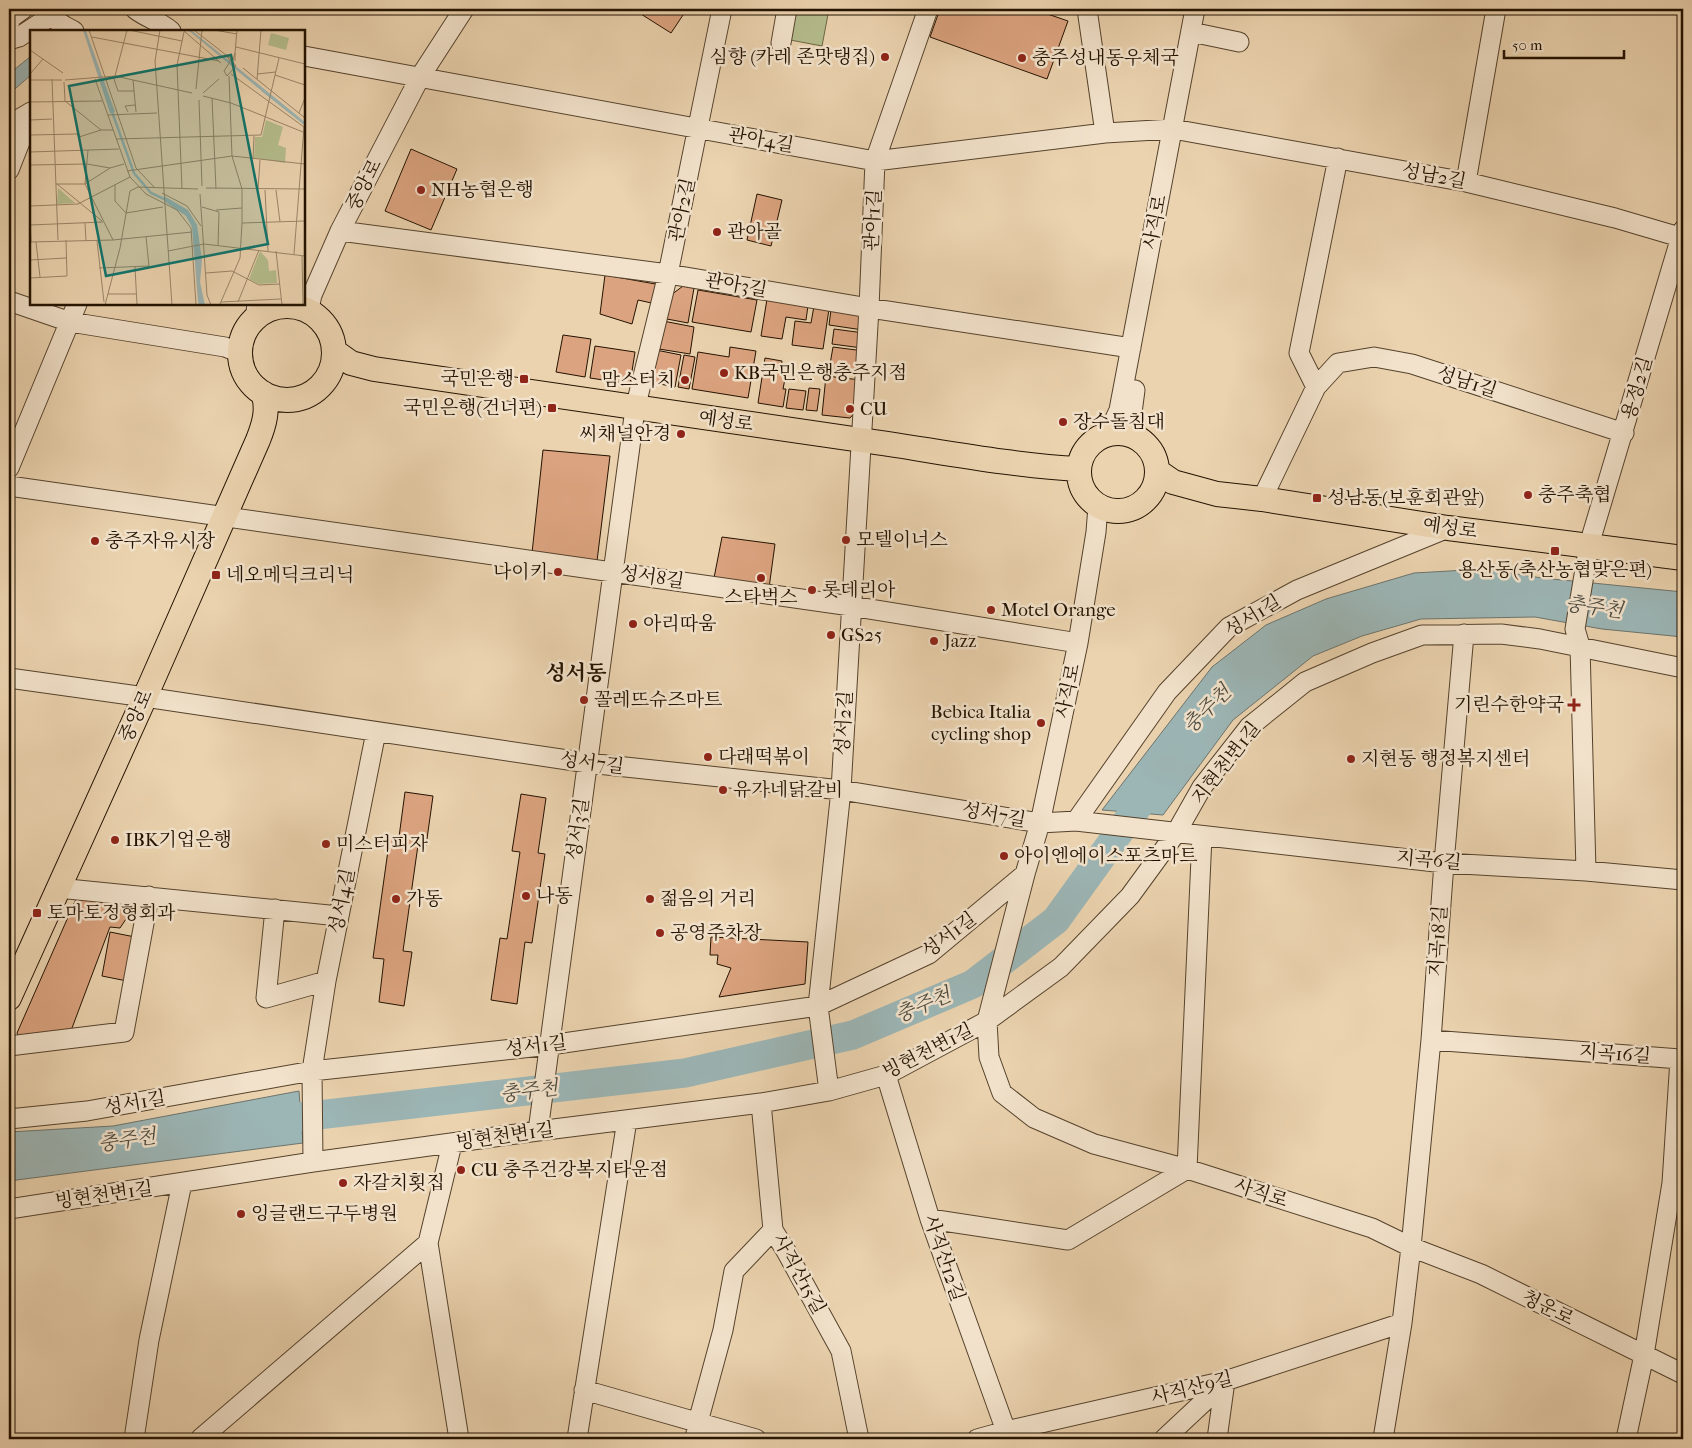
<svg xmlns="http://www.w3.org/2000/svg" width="1692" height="1448" font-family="'IM FELL French Canon','Noto Serif KR',serif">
<rect width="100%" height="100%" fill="#ebd3af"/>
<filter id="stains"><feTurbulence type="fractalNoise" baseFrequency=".004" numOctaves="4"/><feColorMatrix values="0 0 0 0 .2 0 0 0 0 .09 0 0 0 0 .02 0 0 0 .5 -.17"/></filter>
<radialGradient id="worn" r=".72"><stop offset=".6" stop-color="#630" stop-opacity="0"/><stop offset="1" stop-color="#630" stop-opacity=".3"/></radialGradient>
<!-- green -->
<path fill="#b5bd8d" stroke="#6c6846" d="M791,9H829L822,46L785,39Z"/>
<!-- water -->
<path fill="#9cb6b6" stroke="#6c746d" d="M31,56V75L9,94V74Z
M1484,569L1542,578L1683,592V637L1602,629L1535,617L1421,619L1362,636L1313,656L1233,720L1163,815L1102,810L1212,667L1266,625L1326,599L1414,573Z
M299,1091L303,1143L9,1181V1132L113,1126Z"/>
<!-- pier -->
<path fill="#ebd3af" d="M81,9H112L86,31H57Z"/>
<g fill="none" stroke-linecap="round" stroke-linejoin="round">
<!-- river -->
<path stroke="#9cb6b6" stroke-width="29" d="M283,1119L685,1073L853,1035L973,984L1056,920L1156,781"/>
</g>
<!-- building -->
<path fill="#dba37f" stroke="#231200" d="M633,9H687L671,33Z
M940,9H1033L1068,21L1047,79L930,37Z
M411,149L457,169L431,230L385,211Z
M757,194L782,200L771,246L747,240Z
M605,275L661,285L656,304L638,300L632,324L600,314Z
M683,286L694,288L688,323L667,319L671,295Z
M698,290L757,300L751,332L692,322Z
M767,299L808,306L806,320L786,317L782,339L761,336Z
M814,306L829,309L823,349L792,345L795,321L811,323Z
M831,310L860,314L863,330L829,325Z
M663,321L694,327L690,354L659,349Z
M834,329L864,333L862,348L832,344Z
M563,335L591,339L585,377L556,372Z
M595,346L635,352L630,384L590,378Z
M730,347L756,351L748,398L692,389L698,352L729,357Z
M833,347L864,351L861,375L829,370Z
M656,350L681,355L675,387L650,382Z
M684,355L695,357L689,389L678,387Z
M765,358L782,361L781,368L787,369L783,389H786L783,407L758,403Z
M826,376L861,380L858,409L850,418L822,415Z
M809,388L820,389L817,411L806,410Z
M789,389L806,391L803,410L786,408Z
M543,450L610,456L597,561L532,553Z
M722,537L775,544L769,588L714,578Z
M405,792L433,796L426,846L418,845L403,951L412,952L404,1006L379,1002L384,959L373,958L390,836L399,837Z
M521,794L546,798L538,853L545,854L532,943L525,942L517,1004L491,1000L500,938L507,939L520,852L512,851Z
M76,899L134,901L138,906L135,918L128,916L120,928L110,927L72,1028L62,1036L21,1039L17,1033Z
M110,932L135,937L127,981L102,976Z
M711,937L808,942L805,984L719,997L731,968L717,964L718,955H710Z"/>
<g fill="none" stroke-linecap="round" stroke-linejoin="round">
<defs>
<path id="minor" d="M49,9C53,21 63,25 74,31
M135,9C146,18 160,21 171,31
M1087,9L1105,133
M9,23L12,17L23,9
M1191,32L1239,42
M9,40L19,37L51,16
M781,43L787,9
M304,56L875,161L1105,133L1173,129L1466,182L1615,218L1683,238
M9,125L31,112
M9,170L31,114
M1466,182L1496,9
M340,231L668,274L869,308L1131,348
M9,301L70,322L225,347L235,351L241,355
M273,304L281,307
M310,313V304L312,295L340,231L420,77L464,9
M255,320L257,304
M1316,387L1299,353L1338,158
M1108,434L1119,410L1195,9
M1129,435L1135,390
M9,468L77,304
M9,486L851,606L1078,643
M1262,499L1316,387L1338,363L1374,357L1412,364L1624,433
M1098,506L1096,532L1078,643L1040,823L1025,874L987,1021L989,1057L1002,1093L1034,1118L1094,1144L1187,1169L1372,1228L1411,1247L1481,1274L1683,1374
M9,678L145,697L588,763L841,790L1040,823L1076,821L1444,863L1586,871L1683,880
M1076,821L1167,692L1229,627L1297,590L1448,528
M1586,871L1580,646L1575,629L1589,545L1683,230
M58,888L339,916
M275,909L266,998L326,981
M1431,1040L1680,1059L1672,1183L1644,1355L1626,1439
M9,1046L124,1032L149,896
M886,1075L930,1219L1006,1431L1007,1439
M829,1091L818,1006L841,790L869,308L875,161L928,9
M761,1103L773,1230L786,1251L841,1351L859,1439
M9,1119L87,1111L312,1071L550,1045L818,1006L929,954L1025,874
M538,1131L635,409L668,274L722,9
M452,1144L428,1243L459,1439
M313,1162L312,1071L326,981L376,732
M9,1209L313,1162L538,1131L761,1103L829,1091L886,1075L987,1021L1061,967L1130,896L1176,833L1202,787L1249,727L1305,682L1372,653L1422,635L1501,634L1540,639L1683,668
M930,1219L1068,1240L1187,1169L1202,836
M584,1390L756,1439
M134,1439L149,1340L182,1183
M200,1439L428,1243
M577,1439L627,1120
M695,1439L698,1422L723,1330L734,1271L773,1230
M977,1439L1006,1431L1225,1381L1402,1323
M1164,1439L1225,1382
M1217,1439L1225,1381
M1383,1439L1402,1323L1411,1247L1431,1040L1444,863L1464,634"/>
<path id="major" d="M240 353a47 47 0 1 1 94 0a47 47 0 1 1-94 0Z
M334,351L351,363L374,369C534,393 694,417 854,439C929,449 1003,465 1079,469
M1079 472a39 39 0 1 1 78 0a39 39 0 1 1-78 0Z
M1157,471L1173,482L1217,494L1262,499L1448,528L1683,558
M9,998L145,697L258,440C264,425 269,409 263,393"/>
</defs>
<!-- minor casing -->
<use href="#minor" stroke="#55422c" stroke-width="21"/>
<!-- major casing -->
<use href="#major" stroke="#231200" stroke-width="26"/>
<!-- minor -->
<use href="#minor" stroke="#f2e2cb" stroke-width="19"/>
<!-- major -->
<use href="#major" stroke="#ebd3af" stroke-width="24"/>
</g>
<!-- markers -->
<g fill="#8f2418" stroke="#f2e2cb" stroke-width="2">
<circle cx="885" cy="57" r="5"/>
<circle cx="1022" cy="58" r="5"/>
<circle cx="421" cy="190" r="5"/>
<circle cx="717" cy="232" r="5"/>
<circle cx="724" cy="373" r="5"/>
<rect x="519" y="374" width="10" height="10" rx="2.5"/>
<circle cx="685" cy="380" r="5"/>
<rect x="547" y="403" width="10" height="10" rx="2.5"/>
<circle cx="850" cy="409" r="5"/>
<circle cx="1063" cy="422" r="5"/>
<circle cx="681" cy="434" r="5"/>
<circle cx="1528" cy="495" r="5"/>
<rect x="1312" y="493" width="10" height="10" rx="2.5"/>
<circle cx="846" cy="540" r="5"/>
<circle cx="95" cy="541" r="5"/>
<rect x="1550" y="546" width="10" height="10" rx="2.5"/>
<circle cx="558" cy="572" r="5"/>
<rect x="211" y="570" width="10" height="10" rx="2.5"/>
<circle cx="761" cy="578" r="5"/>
<circle cx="812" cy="590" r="5"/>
<circle cx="991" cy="610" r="5"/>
<circle cx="633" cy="624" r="5"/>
<circle cx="831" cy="635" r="5"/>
<circle cx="934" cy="641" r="5"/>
<circle cx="584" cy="700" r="5"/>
<path d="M1571.5 697.5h5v5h5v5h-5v5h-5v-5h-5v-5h5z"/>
<circle cx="1041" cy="723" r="5"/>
<circle cx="708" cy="757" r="5"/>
<circle cx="1351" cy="759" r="5"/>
<circle cx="723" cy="790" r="5"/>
<circle cx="115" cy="840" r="5"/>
<circle cx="326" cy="844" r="5"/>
<circle cx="1004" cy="856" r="5"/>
<circle cx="526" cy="896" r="5"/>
<circle cx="396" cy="899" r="5"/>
<circle cx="650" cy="899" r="5"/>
<rect x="32" y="908" width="10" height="10" rx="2.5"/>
<circle cx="660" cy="933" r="5"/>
<circle cx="461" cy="1170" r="5"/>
<circle cx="343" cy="1183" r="5"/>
<circle cx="241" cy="1214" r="5"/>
</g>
<g text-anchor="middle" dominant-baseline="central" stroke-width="5" stroke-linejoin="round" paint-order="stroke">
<!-- poi labels -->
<g font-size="19" fill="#231200" stroke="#f2e2cb" text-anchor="start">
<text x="875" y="57" text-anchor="end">심향 (카레 존맛탱집)</text>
<text x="1032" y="58">충주성내동우체국</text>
<text x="431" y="190">NH농협은행</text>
<text x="727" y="232">관아골</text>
<text x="734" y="373">KB국민은행충주지점</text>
<text x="514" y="379" text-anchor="end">국민은행</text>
<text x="675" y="380" text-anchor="end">맘스터치</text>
<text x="542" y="408" text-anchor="end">국민은행(건너편)</text>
<text x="860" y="409">CU</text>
<text x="1073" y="422">장수돌침대</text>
<text x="671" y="434" text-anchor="end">씨채널안경</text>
<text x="1538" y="495">충주축협</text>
<text x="1327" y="498">성남동(보훈회관앞)</text>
<text x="856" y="540">모텔이너스</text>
<text x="105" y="541">충주자유시장</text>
<text x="1555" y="570" text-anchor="middle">용산동(축산농협맞은편)</text>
<text x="548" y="572" text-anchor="end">나이키</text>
<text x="226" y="575">네오메딕크리닉</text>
<text x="822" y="590">롯데리아</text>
<text x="761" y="597" text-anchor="middle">스타벅스</text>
<text x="1001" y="610">Motel Orange</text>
<text x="643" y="624">아리따움</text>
<text x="841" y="635">GS25</text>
<text x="944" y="641">Jazz</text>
<text x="594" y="700">꼴레뜨슈즈마트</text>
<text x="1564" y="705" text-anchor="end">기린수한약국</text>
<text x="1031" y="712" text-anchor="end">Bebica Italia<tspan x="1031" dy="22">cycling shop</tspan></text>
<text x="718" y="757">다래떡볶이</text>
<text x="1361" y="759">지현동 행정복지센터</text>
<text x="733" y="790">유가네닭갈비</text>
<text x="125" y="840">IBK기업은행</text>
<text x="336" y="844">미스터피자</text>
<text x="1014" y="856">아이엔에이스포츠마트</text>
<text x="536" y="896">나동</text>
<text x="406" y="899">가동</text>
<text x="660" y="899">젊음의 거리</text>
<text x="47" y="913">토마토정형회과</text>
<text x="670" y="933">공영주차장</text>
<text x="471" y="1170">CU 충주건강복지타운점</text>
<text x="353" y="1183">자갈치횟집</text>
<text x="251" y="1214">잉글랜드구두병원</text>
</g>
<!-- street labels -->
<g font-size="19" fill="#231200" stroke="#f2e2cb">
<text transform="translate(761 140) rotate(10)">관아4길</text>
<text transform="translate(1434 176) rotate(11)">성남2길</text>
<text transform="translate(364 185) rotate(-63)">중앙로</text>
<text transform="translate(682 210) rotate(-78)">관아2길</text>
<text transform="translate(873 220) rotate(-87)">관아1길</text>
<text transform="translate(1155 222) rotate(-79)">사직로</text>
<text transform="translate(736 285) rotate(10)">관아3길</text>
<text transform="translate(1467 382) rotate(18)">성남1길</text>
<text transform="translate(1637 388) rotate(-74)">용정2길</text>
<text transform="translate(726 421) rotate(8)">예성로</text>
<text transform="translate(1450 528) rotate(8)">예성로</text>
<text transform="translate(652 577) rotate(8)">성서8길</text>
<text transform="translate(1253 616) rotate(-32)">성서1길</text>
<text transform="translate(1068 691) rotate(-78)">사직로</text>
<text transform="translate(136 716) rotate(-66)">중앙로</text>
<text transform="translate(844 723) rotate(-87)">성서2길</text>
<text transform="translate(592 763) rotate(7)">성서7길</text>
<text transform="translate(1226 763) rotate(-52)">지현천변1길</text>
<text transform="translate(994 815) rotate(10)">성서7길</text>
<text transform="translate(578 829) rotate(-82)">성서3길</text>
<text transform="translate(1429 860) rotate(5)">지곡6길</text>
<text transform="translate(342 901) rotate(-79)">성서4길</text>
<text transform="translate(949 935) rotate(-37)">성서1길</text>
<text transform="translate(1438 941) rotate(-86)">지곡18길</text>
<text transform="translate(536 1046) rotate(-7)">성서1길</text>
<text transform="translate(928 1051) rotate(-27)">빙현천변1길</text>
<text transform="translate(1615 1054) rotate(4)">지곡16길</text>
<text transform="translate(135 1103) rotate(-10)">성서1길</text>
<text transform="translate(505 1136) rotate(-8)">빙현천변1길</text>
<text transform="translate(1261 1193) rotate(18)">사직로</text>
<text transform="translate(104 1195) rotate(-8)">빙현천변1길</text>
<text transform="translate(944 1258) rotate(71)">사직산12길</text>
<text transform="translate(799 1274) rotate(61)">사직산15길</text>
<text transform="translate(1548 1308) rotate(26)">청운로</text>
<text transform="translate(1192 1388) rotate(-14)">사직산9길</text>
</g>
<!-- water labels -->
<g font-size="20" font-style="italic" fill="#4d4b40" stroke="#f2e2cb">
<text transform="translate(1594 607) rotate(8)">충주천</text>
<text transform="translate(1207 709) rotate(-45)">충주천</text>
<text transform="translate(923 1005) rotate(-23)">충주천</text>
<text transform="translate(529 1091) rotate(-7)">충주천</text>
<text transform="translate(127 1140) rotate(-8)">충주천</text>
</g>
<!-- quarter labels -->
<g font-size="21" font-weight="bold" fill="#231200" stroke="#f2e2cb">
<text x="576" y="673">성서동</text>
</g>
</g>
<!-- overview -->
<g transform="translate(30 30)">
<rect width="275" height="275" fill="#ebd3af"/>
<path d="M241,3L259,8L256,20L238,15ZM236,90L253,97L248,115L256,118L255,133L224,128L225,107H232ZM28,158L45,173L27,174ZM230,221L238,230L239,241L246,240L247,253L229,254L219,249Z" fill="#b5bd8d"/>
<path d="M53,0L56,1L85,82L80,83ZM158,0H161L275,92L228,58ZM134,166L158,180L167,195L172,230L170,252L175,275H169L168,271L162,197L156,186L135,172Z" fill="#9cb6b6"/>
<path fill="none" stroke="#9cb6b6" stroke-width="2.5" d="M232,60L275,94M81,79L104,143L121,163L136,170"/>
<path fill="none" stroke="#9b8669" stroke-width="1" d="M59,0L106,138L125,158M99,0L152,11M130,0L125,31L142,275M164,0L196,25M184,0L207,4M154,1L191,33M62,7L189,31M206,17L275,34M0,20L33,43M205,23L207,0M201,30L206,36L197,46L194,41ZM203,30L205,23V31M200,31L196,25L202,30M213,38L275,88M0,44L13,29M201,44L274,97M227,44L246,42M245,45L275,55M83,46L88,61H104M85,46L97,0M22,49L28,210M65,49L100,147L116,164L147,180L161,198L166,275M227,49L231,0M0,50H32M35,50L85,46L162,63M103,50L106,82M34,52L35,71L71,100M166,59L172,0M173,63L189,49M173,66L201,73L273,102M182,68L186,159M169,70L172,156M0,72L72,71M98,82L95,76L105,75M269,83L275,68M78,85L127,83M0,90L22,89M0,105L47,104L49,107M86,109L231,105L249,28M58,120L55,154L83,210M51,121L49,107L71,100H83M0,122L89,119M223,129L224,106M0,135L57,134L80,138M97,141L202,126L275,134M26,154H55L80,138L94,134M27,154L72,191M85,155V171L96,183L133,177M176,158L275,159M152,159L147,35L154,2M228,159L230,130M235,160L238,221M246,160L250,192M132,163L157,176L171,196M170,164L177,265L181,275M0,176L48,174L100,147M172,177L189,182L188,216M186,180L212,178M0,187L1,212M55,193L56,211M212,193L275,191M0,195L73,192M67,211L74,272M0,212L83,210L162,202M6,212L10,247M138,221L174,214L275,226M246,221L252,275M264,224L274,97M272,226L273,275M0,230L36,228M105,237L107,275M69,238L119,236L116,207M176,243L202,241L229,255L250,254M0,248L37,246L36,210M78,264H106M191,272L251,269M208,272L229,220M190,274L210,228L212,193V159L202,126L199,46M75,275L90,218L100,161L108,157L168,159"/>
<path fill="#0f766e" fill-opacity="0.15" stroke="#0f766e" stroke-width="2.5" d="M201,25L238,214L76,246L39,56Z"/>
<rect width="275" height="275" fill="none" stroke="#231200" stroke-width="2.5"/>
</g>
<!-- margin -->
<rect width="1692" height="1448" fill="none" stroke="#ebd3af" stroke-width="30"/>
<rect x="10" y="10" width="1672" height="1428" fill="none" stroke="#231200" stroke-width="2.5"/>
<rect x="15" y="15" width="1662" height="1418" fill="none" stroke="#231200"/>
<!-- scale -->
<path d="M1504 50v8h120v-8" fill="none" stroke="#231200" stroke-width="2.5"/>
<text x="1512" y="50" font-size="15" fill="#231200" stroke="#f2e2cb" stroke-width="4" paint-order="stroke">50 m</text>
<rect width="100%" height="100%" filter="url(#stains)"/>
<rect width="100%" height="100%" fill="url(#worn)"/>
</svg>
